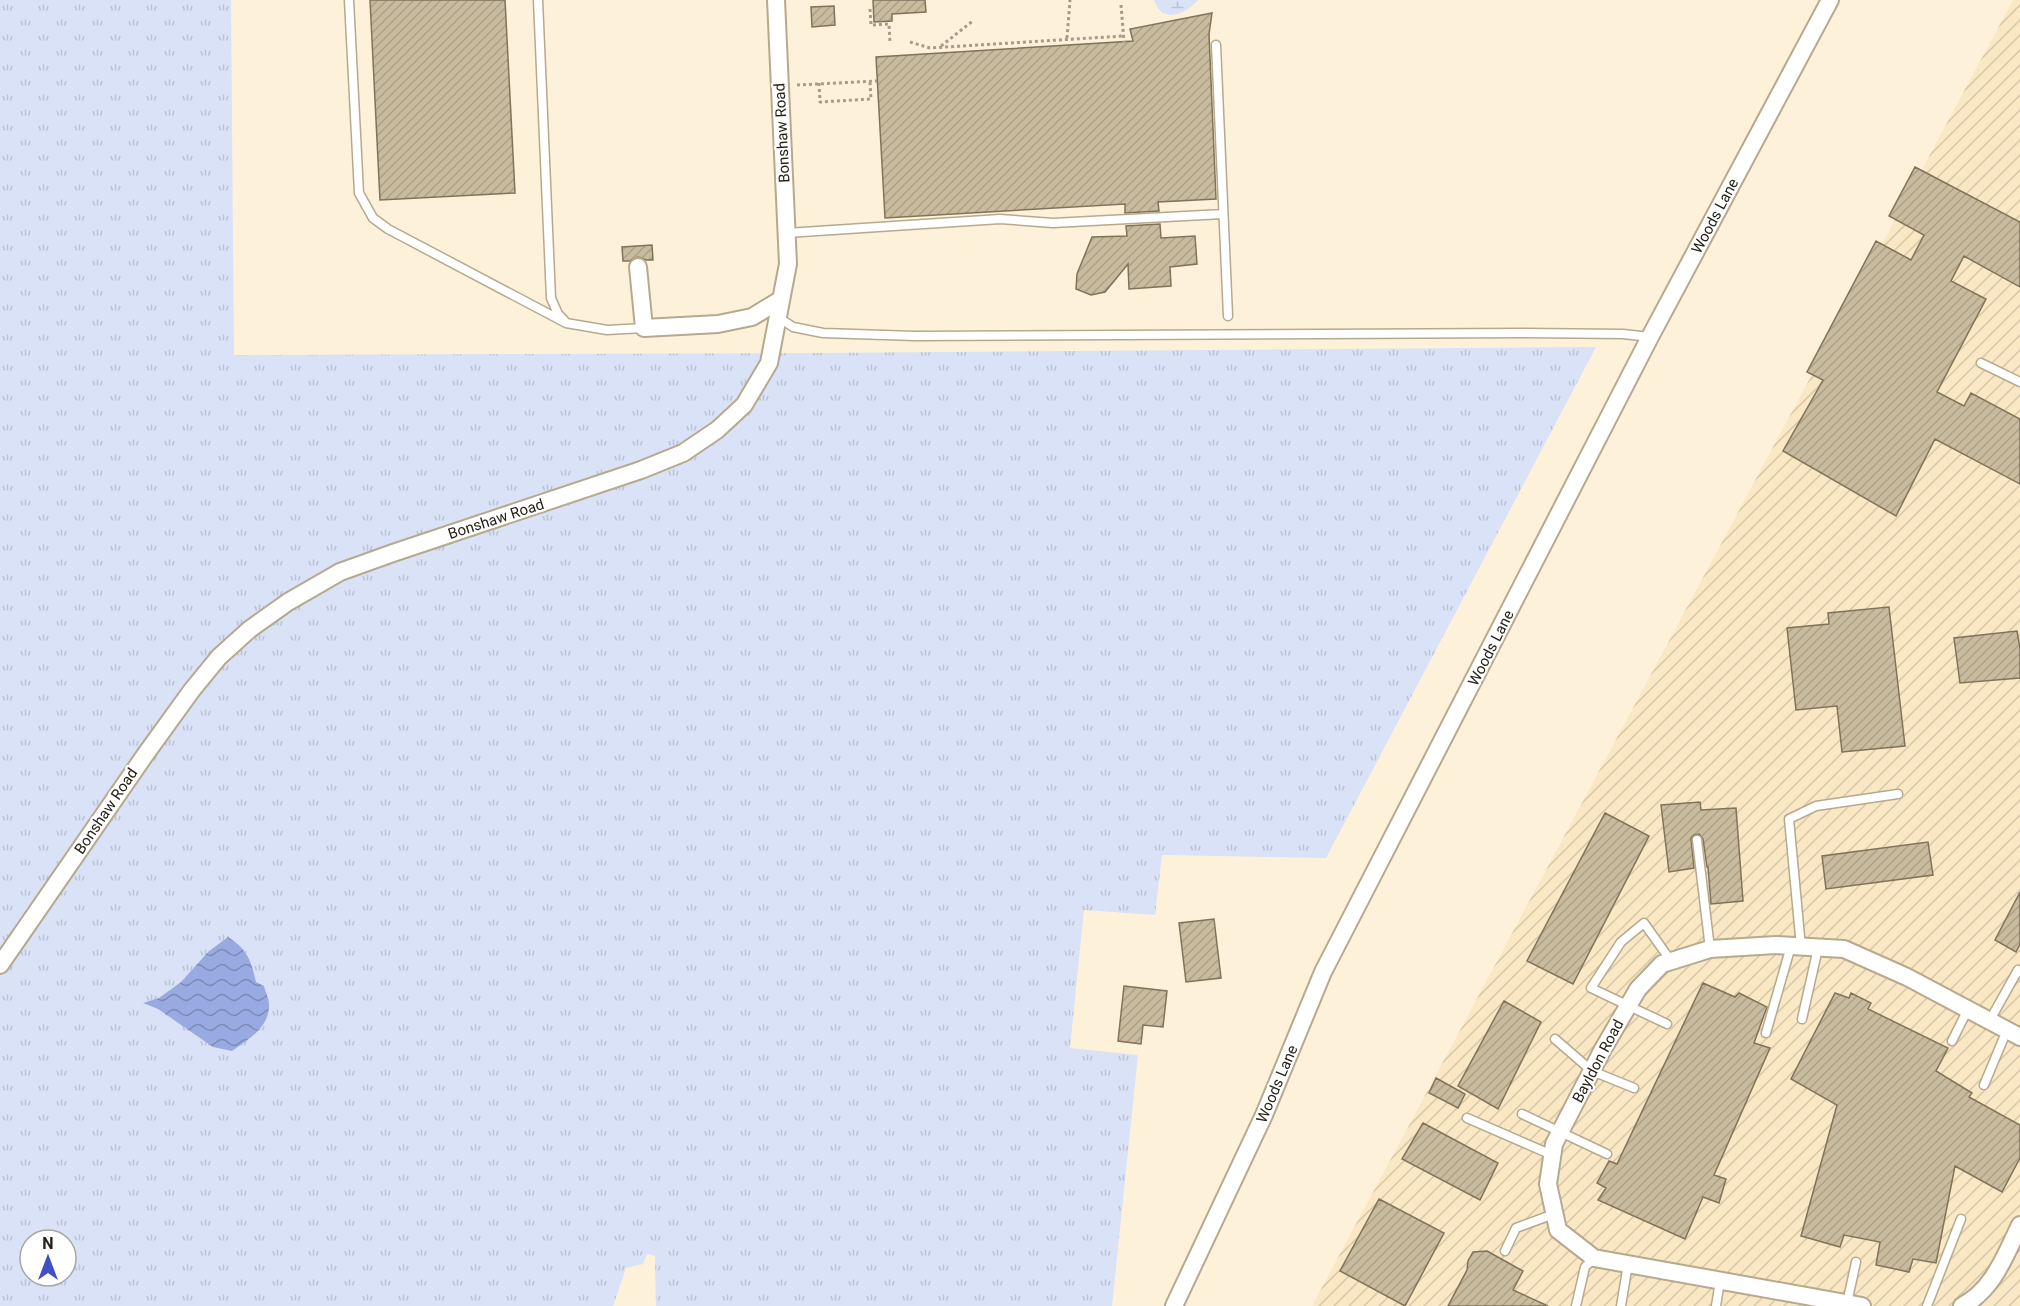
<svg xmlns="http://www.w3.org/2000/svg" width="2020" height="1306" font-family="Roboto,sans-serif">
<defs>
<pattern id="industrial-furrows" width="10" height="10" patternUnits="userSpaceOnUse" patternTransform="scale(1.5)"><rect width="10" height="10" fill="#fae8c4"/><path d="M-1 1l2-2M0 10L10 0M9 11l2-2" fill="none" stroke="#d6c7a8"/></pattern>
<pattern id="grass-tufts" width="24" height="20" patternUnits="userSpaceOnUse" patternTransform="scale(1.5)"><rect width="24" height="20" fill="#dae2f8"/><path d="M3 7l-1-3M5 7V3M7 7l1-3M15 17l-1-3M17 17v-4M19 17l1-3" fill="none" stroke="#bbc2d4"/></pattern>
<pattern id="wetland-marsh" width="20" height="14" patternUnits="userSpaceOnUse" patternTransform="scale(1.5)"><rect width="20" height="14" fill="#dae2f8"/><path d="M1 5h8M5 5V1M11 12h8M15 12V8" fill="none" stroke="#bbc2d4"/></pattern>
<pattern id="water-waves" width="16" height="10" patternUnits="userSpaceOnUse" patternTransform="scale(1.5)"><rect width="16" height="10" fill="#98aae1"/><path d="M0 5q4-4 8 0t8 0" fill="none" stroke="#7c8ab5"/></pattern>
<pattern id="building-hatch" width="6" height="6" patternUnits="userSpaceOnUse" patternTransform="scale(1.5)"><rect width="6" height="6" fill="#c8bb9e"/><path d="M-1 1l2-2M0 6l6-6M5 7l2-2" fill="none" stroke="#aca087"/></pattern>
</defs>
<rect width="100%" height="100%" fill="#fdf1da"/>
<!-- industrial -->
<path fill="url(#industrial-furrows)" d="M2013,0H2020V1306H1312Z"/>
<!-- grass -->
<path fill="url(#grass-tufts)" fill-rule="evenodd" d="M0,0H231L234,355L805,353L1596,347L1326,858L1162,855L1155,915L1084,910L1070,1048L1138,1055L1112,1306H656L655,1256L647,1254L643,1264L626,1268L613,1306H0ZM30,1240H66V1276H30Z"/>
<!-- wetland -->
<path fill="url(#wetland-marsh)" d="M1154,0H1198C1186,14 1162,25 1154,0Z"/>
<!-- water -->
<path fill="url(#water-waves)" d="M228,937C247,949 251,960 256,982L264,986C265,991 269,998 269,1004C270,1027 248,1040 232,1051L213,1047L158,1009L143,1003L159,998L181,982L208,952Z"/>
<!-- building -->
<path fill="url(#building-hatch)" stroke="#807359" stroke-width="1.5" d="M370,0H505L515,193L380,200Z
M873,0H925L926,12L892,14V21L874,22Z
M834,6L835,25L812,27L811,7Z
M1212,13L1209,34L1216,199L1158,202L1159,211L1125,213V204L885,218L876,57L1133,41L1130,29Z
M1915,167L2020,222V287L1964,256L1951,281L1986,299L1937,392L1964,406L1971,393L2020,419V484L1935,439L1896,516L1783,451L1823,380L1807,372L1876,241L1911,260L1924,235L1889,216Z
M1160,224L1161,238L1195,236L1197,264L1170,267L1171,286L1129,289L1128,264L1105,292L1091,295L1076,289L1077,274L1092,237L1127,236L1126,226Z
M652,245L653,260H646L638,257L630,261H623L622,247Z
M1889,607L1905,746L1842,752L1837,706L1796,710L1787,628L1829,624L1828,613Z
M2017,631L2020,648V678L1960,683L1954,638Z
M1700,802L1701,810L1736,808L1743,901L1711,904L1708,867H1707L1703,839L1699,834L1694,835L1691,838L1694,868L1669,872L1661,805Z
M1605,813L1649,836L1573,984L1527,961Z
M1928,842L1933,875L1826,889L1822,856Z
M2020,892V944L2016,952L1995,940Z
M1214,919L1221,978L1186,982L1179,923Z
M1703,983L1735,997L1739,993L1767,1007L1754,1043L1770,1048L1714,1175L1726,1179L1719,1203L1703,1197L1685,1239L1598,1200L1606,1188L1597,1183L1609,1161L1617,1164Z
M1124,986L1167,991L1163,1027L1143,1025L1141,1044L1118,1041Z
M1835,993L1849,998L1851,993L1871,1003L1868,1009L1948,1048L1936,1071L1972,1093L1969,1097L2020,1125V1158L2002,1192L1955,1166L1936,1263L1913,1259L1909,1272L1876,1265L1880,1242L1844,1235L1840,1247L1801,1236L1837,1105L1791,1079Z
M1504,1001L1541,1022L1498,1109L1458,1086Z
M1436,1078L1465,1094L1458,1108L1429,1093Z
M1423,1123L1498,1163L1480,1200L1402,1159Z
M1379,1199L1444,1233L1405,1306L1340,1271Z
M1487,1251L1523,1271L1513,1290L1548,1306H1448L1467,1270L1468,1261L1473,1252Z"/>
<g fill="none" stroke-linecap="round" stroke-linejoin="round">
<defs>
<path id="service" d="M349,0L359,193L373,218L388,229L566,323L607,330L644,328
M538,0L551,298L558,314L564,320
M1216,45L1228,316
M787,233L1000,219L1053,223L1223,214
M778,317L793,327L823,333L915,336L1524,333L1623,334L1650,337
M1981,363L2020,382
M1697,840L1710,949
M1801,947L1789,819L1816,806L1898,794
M1802,1019L1818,948
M1990,1020L2018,970L2020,972
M1667,1024L1591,988L1621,942L1644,923L1671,961
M1766,1033L1791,946
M1555,1039L1592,1071L1634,1088
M1952,1041L1968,1009
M1984,1085L2007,1030
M1522,1114L1607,1154
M1467,1118L1552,1155
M1505,1251L1516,1228L1554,1214
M1847,1303L1856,1262
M1576,1306L1585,1267L1594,1258
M1621,1306L1628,1264
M1716,1306L1720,1281
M1927,1306L1961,1219"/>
<path id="minor" d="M638,267L644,328L718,324L752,317L780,300
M0,965L145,755L192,690L219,657L250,629L288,602L340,572L393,553L641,470L683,453L717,430L744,405L769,363L788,264L776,0
M1174,1306L1264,1115L1323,972L1650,337L1830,0
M1862,1306L1594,1258L1558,1230L1548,1184L1554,1144L1603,1049L1638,989L1662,964L1710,949L1776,945L1844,949L1907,977L2020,1037
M1962,1306C1993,1290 2005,1256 2020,1225"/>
</defs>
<!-- service casing -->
<use href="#service" stroke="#b6a98d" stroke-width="11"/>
<!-- minor casing -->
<use href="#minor" stroke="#b6a98d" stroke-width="20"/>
<!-- path -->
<path stroke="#a59c8a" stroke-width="3" stroke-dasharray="3 3" stroke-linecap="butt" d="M1121,5L1124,42
M870,9L871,25L889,24L890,43
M1067,38L1070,0
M910,42L930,48L1123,36
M941,46L974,20
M819,83L820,102L871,99L870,82
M797,85L877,81"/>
<!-- service -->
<use href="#service" stroke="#fff" stroke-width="8"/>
<!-- minor -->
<use href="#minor" stroke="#fff" stroke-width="16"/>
</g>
<g text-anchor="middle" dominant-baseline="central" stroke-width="4.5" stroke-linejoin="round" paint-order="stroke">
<!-- street labels -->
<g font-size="15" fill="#262116" stroke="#fff">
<text transform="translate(782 133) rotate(-93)">Bonshaw Road</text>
<text transform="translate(1715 216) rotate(-62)">Woods Lane</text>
<text transform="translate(496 519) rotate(-18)">Bonshaw Road</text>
<text transform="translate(1491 648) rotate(-63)">Woods Lane</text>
<text transform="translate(106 811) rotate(-56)">Bonshaw Road</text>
<text transform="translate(1598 1061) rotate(-62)">Bayldon Road</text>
<text transform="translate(1277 1084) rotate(-67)">Woods Lane</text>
</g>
</g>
<!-- north arrow -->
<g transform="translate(48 1258)"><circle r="28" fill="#ffffff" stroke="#a8a6a2" stroke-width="1.5"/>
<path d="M0-4.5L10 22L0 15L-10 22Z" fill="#3e52c5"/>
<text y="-9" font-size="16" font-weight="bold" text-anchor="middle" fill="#262116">N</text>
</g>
</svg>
